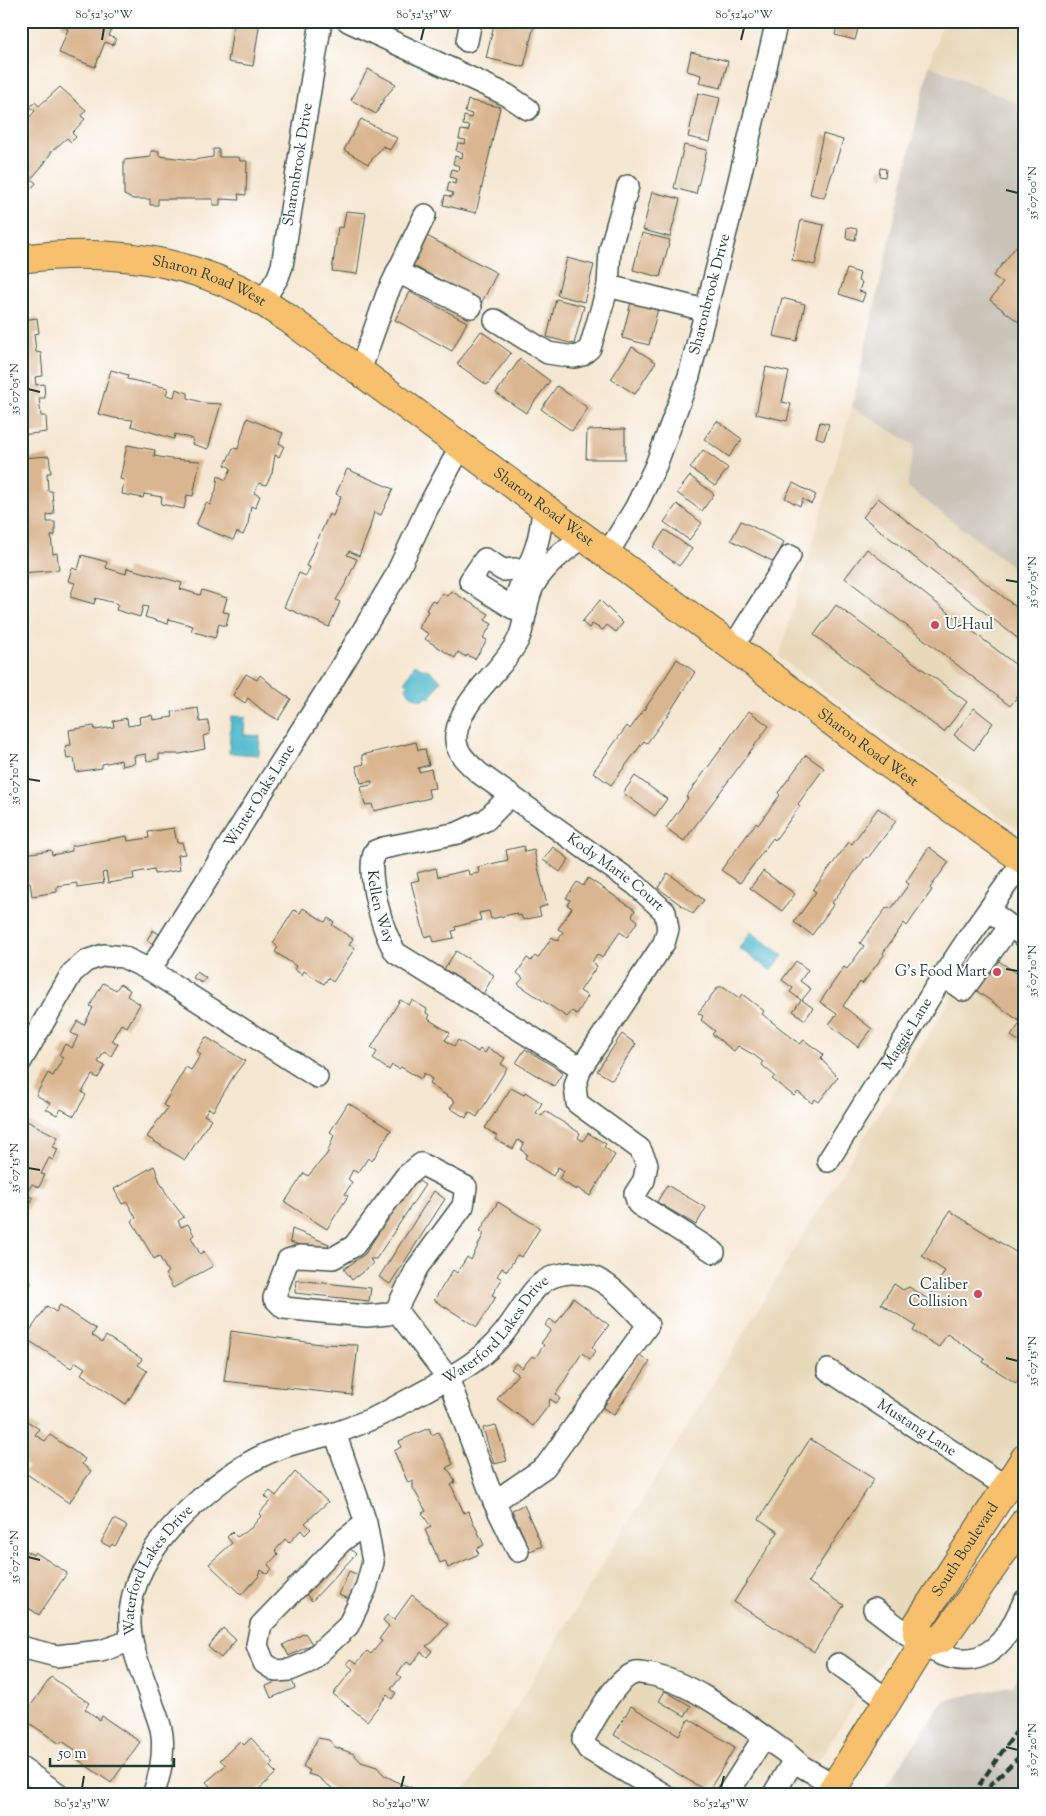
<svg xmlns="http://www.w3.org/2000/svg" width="1046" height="1816" font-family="'Sorts Mill Goudy',serif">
<rect width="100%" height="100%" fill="#fff"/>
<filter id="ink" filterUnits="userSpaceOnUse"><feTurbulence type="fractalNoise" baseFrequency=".02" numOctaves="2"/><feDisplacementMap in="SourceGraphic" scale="10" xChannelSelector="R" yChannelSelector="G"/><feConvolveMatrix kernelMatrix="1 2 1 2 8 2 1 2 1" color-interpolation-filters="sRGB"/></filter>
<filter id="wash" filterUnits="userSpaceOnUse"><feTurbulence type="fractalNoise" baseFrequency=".0096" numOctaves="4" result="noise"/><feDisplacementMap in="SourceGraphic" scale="20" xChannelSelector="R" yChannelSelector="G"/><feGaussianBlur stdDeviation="1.12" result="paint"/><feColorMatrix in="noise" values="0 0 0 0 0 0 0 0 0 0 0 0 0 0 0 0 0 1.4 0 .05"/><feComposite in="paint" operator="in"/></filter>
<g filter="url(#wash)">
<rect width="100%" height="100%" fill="#f6e7d2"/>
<!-- built -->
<path fill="#e8d9ba" d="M943,21H1025V106L929,65Z
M852,407L914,445L907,488L1025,576V834L892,741L779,657Z
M1015,897L1025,905V1435L797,1795H463L805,1232Z"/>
<!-- industrial -->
<path fill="#c9c3b8" d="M929,65L1025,106V576L907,487L914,445L852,407Z
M1025,1661V1795H880L944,1700L1014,1685Z"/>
<!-- water -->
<path fill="#50bacd" stroke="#387c80" d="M415,664L423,669L430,670L434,675L441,680L430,698L426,696L423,700C415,698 410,696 406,688L409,684L405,682Z
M231,716L245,717L244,735L260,736L259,755L229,753Z
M751,932L783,955L771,971L739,948Z"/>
<g id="blocks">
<!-- building -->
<path fill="#dab690" d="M63,21H115L109,36L116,39L113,45L105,42L95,67L59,53L68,29L61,26Z
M234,21H260L253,66L228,62Z
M495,21H535L524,67L486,58Z
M662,21H670L669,28L661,27Z
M838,21H860L855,40L835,35Z
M691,52L728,61L721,88L699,83L701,75L687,71Z
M368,69L396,84L384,99L376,114L351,100Z
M60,87L86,110L81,116L85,119L72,133L76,137L71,142L67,138L52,151L44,164L31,179L36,183L31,189L27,186L21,190V133L25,129L22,126L35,111L30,107L35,102L39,106Z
M698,93L720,98L710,142L688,137Z
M468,100L500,107L476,213L443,205L445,195L452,197L453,193L447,191L449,182L455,184L456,179L450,177L452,169L459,171L460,166L453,164L455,156L462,158L463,153L456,151L458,143L465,144L466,140L459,139L461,130L468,131L470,126L463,125L464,116L471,118L472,114L465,112Z
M361,119L397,138L390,150L383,146L368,164L344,150Z
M823,134L843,140L824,198L810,194Z
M684,145L707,150L696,194L674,188Z
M213,149H219V157H239L240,161H247L246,195L238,194L239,200L220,199V205H213V199H158V205H150V199H133L124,195V160L151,157V151H159V156L193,160L213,157Z
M880,168L886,169L885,177L879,176Z
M652,192L680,199L670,237L643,230Z
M346,211L366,213L357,274L332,271L338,227L343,228Z
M801,220L824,225L815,265L792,260Z
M847,227L857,229L855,240L846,238Z
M642,233L670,240L660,277L633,270Z
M425,235L497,273L482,302L410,264Z
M1025,235V327L990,300L1003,283L993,276Z
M567,258L594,265L584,302L557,295Z
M847,269L860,273L858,281L862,282L859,291L865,293L862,302L839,294Z
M410,292L467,322L452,351L395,320Z
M782,298L805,304L797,341L773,336Z
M556,299L584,306L574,344L547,337Z
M631,302L658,308L649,345L622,338Z
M37,318L39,333L34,334L36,352L41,353L43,376L35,377L36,385L44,384L45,398H39L41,416H46L47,432L21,435V320Z
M481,331L511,353L487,385L457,364Z
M632,347L656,362L635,394L611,379Z
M520,359L550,381L526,413L496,393Z
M766,367L789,372L782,402L791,404L787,421L756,414Z
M111,370L128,375L127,379L168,388L166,395L174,397L176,389L188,393V398L204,403L221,404L208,449L192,444L193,439L175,434L174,439L131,426L133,420L114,418L98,414Z
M557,386L588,408L572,431L541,409Z
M247,418L283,433L279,443L284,446L279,457L275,455L272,473L266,485L259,483L254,493L260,496L255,508L251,506L248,524L243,535L237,532L233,540L196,525L206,503L210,505L216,490L218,476L226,480L231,468L225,465L233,448L238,449Z
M717,421L742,439L729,457L704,439Z
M820,422L829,424L824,440L816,437Z
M625,429V459H586L587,430Z
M127,445L155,450L154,456L171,459L200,461L193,496L187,495L184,509L161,504L162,497L144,494L143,498L122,494L124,480L120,479Z
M703,450L728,468L715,486L690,468Z
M49,456L51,473H47L48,491H52L54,514L47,515V522H55V535L51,536L53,554L57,553L59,570L21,573V458Z
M347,469L393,489L381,515L374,512L369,531L359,556L349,551L347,555L357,559L346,583L336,600L340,602L329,627L284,607L299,573L306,576L310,567L306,566L329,514L333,516L341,496L336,494Z
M690,476L714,494L702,511L677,493Z
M793,483L816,495L811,504L803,499L800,506L785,498Z
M878,498L1025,614V644L863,517Z
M677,504L702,523L689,540L664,522Z
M741,521L784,542L774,562L731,540Z
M665,530L692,549L679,566L653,547Z
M867,549L1025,672V694L1021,692L1010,706L845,578Z
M82,555L107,562L106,568L126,574L127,568L182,583L180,589L200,595L202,590L227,598L223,612L229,613L226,626L219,624L215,638L191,631L193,626L169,619L168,624L145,617L148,607L143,606L140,617L116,610L118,604L96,598L94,604L70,597L75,583L68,581L72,568L78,570Z
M451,591L489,614L485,620L492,624L483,638L487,640L475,659L467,655L466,657L458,652L455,658L425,639L429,634L419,628L428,611L426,610L432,600L436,603L442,593L447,596Z
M600,600L623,623L616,632L607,625L603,630L592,624L589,628L582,622Z
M836,605L967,702L944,732L814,635Z
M677,659L695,672L671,710L647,743L644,741L611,785L593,772L627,726L630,729L653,697Z
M246,674L257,680L260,675L279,691L291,699L278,720L262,710L248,698L245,703L233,695Z
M198,708L200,722L208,721L210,734L203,736L205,749L180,754H159V759L147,761L146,754L134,756L135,763L122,766L121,760L102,764V768L76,772L74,758L67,759L65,746L71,745L69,730L94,726L95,730L114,727L113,721L127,718L128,726L140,724L139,717L152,715L153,720L173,717L172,712Z
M974,708L993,723L974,750L954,735Z
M749,711L769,726L684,841L666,828L688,798L686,797Z
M416,742L418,750L425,749L429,765L418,768L419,772L431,769L435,788L428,789L430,798L374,811L372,804L365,805L361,787L372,785V781L361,783L356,766L364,764L362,755Z
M806,755L824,768L798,804L800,806L775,840L773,838L740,883L721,870L756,823L758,825L780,795L778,793Z
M635,776L667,799L655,816L623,793Z
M878,808L896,821L868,858L866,857L832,903L834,904L812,935L794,922L816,892L813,890L849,842L852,844Z
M174,828L177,843L182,842L185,854L178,855L180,870L155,874L154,869L133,873L134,879L108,883L106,872L102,873L104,883L77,887V883L57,886V892L32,896L30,882L23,883L21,870L28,868L25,854L51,850L52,855L72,851L71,846L127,836L128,841L149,838L148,832Z
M524,846L525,852L534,850L547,905L539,908L541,916L523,920L521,915L518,916L517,913L491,919L489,911L479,913L481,920L455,927L456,930L452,931L454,938L434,942L432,935L425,937L411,882L419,880L417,873L436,868L438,877L468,870L469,875L479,873L478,867L508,860L506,850Z
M553,847L569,859L560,872L543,860Z
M929,847L949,862L930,888L932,890L907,926L904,923L883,953L884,955L862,984L860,982L843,1006L872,1029L858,1047L829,1024L837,1014L820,1002L844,967L847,969L864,946L860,943L887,907L891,909L909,884L906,882Z
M763,871L795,894L782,911L750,888Z
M668,873L704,900L693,914L658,888Z
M588,878L635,910L632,916L638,921L627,937L620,932L602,958L597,954L592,962L597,966L580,991L588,996L577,1014L572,1011L567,1017L518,984L523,978L517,973L527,958L531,961L535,956L538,958L552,937L558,941L563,932L558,929L572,908L567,905L570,900L566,898L577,882L583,886Z
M303,908L325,922L328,918L334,922L332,925L353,939L349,945L355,948L333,982L328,978L324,984L304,971L302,975L294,969L296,966L275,952L278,947L273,943L294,910L300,913Z
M153,930L159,934L153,944L147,940Z
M456,951L494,975L483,994L444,969Z
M993,957L1025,979V1045L1011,1036L1021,1022L971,987Z
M796,961L808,970L800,981L811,989L802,1000L813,1008L805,1020L793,1011L801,1000L790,992L793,988L782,980Z
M197,972L206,978L202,983L193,978Z
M103,983L116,990L120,984L130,990L127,996L140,1004L127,1027L121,1024L112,1040L118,1044L111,1056L104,1052L98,1062L105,1066L98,1078L92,1075L82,1092L86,1095L74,1116L61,1109L57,1115L46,1109L50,1103L36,1095L48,1073L53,1076L63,1058L59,1055L65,1044L72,1048L78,1036L71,1033L78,1021L84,1025L93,1008L90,1006Z
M718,987H724L739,998L742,994L764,1011L762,1014L800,1044L804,1040L823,1054L821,1059L838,1077L819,1102L815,1099L812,1103L798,1092L794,1096L772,1079L775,1076L762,1065L763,1062L754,1055L738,1046L734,1051L712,1034L715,1031L701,1020L703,1016L698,1013Z
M400,1000L409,1005L412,1000L427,1009L426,1013L430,1015L428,1019L450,1033L445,1040L454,1046L458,1040L478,1052L480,1049L485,1053L488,1048L505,1058L501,1064L507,1068L477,1117L469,1112L466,1118L450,1108L455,1101L429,1084L432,1079L424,1073L421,1079L401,1067L399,1069L392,1065L389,1070L373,1059L377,1052L371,1048Z
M622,1034L636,1044L612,1080L597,1071Z
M206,1037L245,1061L235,1074L213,1111L209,1108L204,1115L211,1119L185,1160L147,1137L156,1123L168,1108L163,1105L186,1067L191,1070L201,1054L197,1051Z
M525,1049L563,1072L554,1086L516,1063Z
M511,1088L524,1095L525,1092L542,1103L536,1113L542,1116L545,1111L580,1133L578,1138L583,1141L588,1133L606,1144L604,1147L615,1155L590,1196L577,1188L576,1190L559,1179L564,1171L558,1167L553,1176L525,1158L527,1154L521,1150L524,1144L518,1140L513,1149L495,1139L497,1136L485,1128Z
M348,1103L391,1130L372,1161L368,1158L358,1173L353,1170L348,1179L352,1182L345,1194L348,1196L327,1229L285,1202L304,1173L308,1176L327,1154L334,1135L330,1132Z
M23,1119L58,1137L53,1147L58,1149L53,1160L49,1158L41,1174L45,1175L39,1187L32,1184L26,1195L33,1198L27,1211L21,1208V1124Z
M154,1166L160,1182L169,1198L184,1217L178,1221L181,1227L188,1224L194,1235L191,1237L200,1254L204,1251L213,1266L173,1288L165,1274L168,1272L159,1256L154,1259L132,1221L136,1218L127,1202L122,1204L114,1189Z
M413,1177L425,1185L376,1259H370L373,1264L352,1280L344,1269L365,1254Z
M667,1185L706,1208L696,1225L657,1202Z
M434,1191L445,1199L390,1284L379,1277Z
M498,1202L540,1228L522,1257L517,1255L507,1271L502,1268L497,1276L502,1279L492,1295L496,1297L477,1327L434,1300L453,1270L457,1273L467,1257L471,1260L484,1233L480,1231Z
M950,1211L1025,1258V1369L1016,1383L983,1362L985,1359L947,1334L939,1347L913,1331L916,1326L881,1304L894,1284L903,1290L909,1287L928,1299L945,1271L922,1256Z
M292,1229L329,1244L326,1253L290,1242Z
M21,1276L31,1282L26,1298L21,1306Z
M296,1280L371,1288L369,1301L295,1293Z
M573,1298L609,1325L592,1347L596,1351L590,1359L582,1353L556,1394L560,1399L556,1403L550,1399L549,1405L533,1426L497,1399L518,1374L511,1369L516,1363L522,1368L532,1356L535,1358L544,1345L541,1343L551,1330L545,1325L550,1319L556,1324Z
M60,1305L96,1329L92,1335L102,1342L106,1336L142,1359L138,1365L147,1371L126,1404L81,1374L85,1368L76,1362L71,1368L25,1338L47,1306L56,1312Z
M231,1331L320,1344L358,1345L352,1395L224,1381Z
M639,1355L650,1362L614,1415L603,1408Z
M21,1417L39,1429L35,1435L45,1441L50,1435L85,1459L82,1464L91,1471L69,1503L24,1472L28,1467L21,1462Z
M496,1425L507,1461L494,1464L483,1428Z
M429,1428L432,1435L438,1432L453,1464L446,1468L451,1473L455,1482L451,1485L464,1513L468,1511L484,1545L476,1549L479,1554L448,1568L445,1561L440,1563L425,1530L431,1527L422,1513L426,1511L413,1488V1481L408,1483L394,1451L401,1447L399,1441Z
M810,1439L874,1479L808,1582L844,1605L814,1652L734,1602L778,1532L759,1519Z
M295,1472L328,1502L305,1523L311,1529L305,1535L301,1530L289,1543L285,1539L275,1551L278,1554L268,1565L272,1569L267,1574L261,1570L259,1576L241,1595L209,1564L232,1543L227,1537L232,1532L237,1537L251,1528L261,1516L259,1514L270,1501L265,1496L270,1491L276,1496Z
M524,1505L542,1546L530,1551L512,1510Z
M114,1519L127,1526L115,1546L112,1544L110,1547L101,1542Z
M346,1545L356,1554L312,1601L303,1591Z
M21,1548L33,1555L35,1552L67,1573L39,1615L21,1603Z
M349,1571L361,1576L352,1600L339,1595Z
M412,1595L448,1624L432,1643L426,1646L432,1651L427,1657L421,1652L411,1665L407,1662L397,1674L401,1677L391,1689L396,1693L392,1699L387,1695L367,1721L333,1694L353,1669L347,1664L351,1659L357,1663L367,1651L371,1654L382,1641L379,1639L389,1626L383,1620L387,1615L394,1620Z
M223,1628L236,1640L221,1658L208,1647Z
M305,1633L312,1644L289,1656L283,1645Z
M290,1676L295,1688L271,1698L266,1686Z
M51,1677L89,1703L85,1709L100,1720L102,1716L140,1742L111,1783L73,1756L77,1751L62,1741L60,1744L22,1718Z
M665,1691L691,1706L685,1716L659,1701Z
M631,1706L679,1735L689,1719L735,1747L708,1792L614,1735Z
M251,1738L274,1763L270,1767L276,1773L253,1795L249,1793L248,1795H196L210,1786L206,1782L226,1765L220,1760L240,1741L244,1745Z
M318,1738L329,1740L335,1747L354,1754L361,1762L377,1767L384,1775L401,1784L411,1787L409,1791L416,1795H343L333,1789L318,1777L308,1774L310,1771L303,1766Z"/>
</g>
</g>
<g filter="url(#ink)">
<use href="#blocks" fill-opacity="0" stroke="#3f564c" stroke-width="1"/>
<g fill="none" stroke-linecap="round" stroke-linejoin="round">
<defs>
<g id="minor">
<path d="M348,21L507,95L528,109"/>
<path d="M467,41L471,21"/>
<path d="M397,272L471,307"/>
<path d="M608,286L610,250L628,186"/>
<path id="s1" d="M262,303L278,277L282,266L321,21"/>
<path d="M495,320L548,353L574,357L582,355L590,348L608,286L705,310"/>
<path d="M360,371L387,294L425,215"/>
<path id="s2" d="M583,538C564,550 549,562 536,581C524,599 527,622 518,640C502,672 461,698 456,735C454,752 468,763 479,773L636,885L665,912L668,929L664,943L581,1068L575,1086L577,1103L640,1149L647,1164L644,1180L635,1194L638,1204L714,1252"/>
<path id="s3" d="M607,554L636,507L656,465L689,376L734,201L777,21"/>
<path d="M517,595C522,578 531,563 536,547C540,534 542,521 543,508"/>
<path d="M526,612L513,608L470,581L485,559L503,570L515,569L536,581"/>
<path d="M733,647L790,556"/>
<path id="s4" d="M511,795L486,820L458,833L383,848L375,851C365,873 383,933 396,953L581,1068"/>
<path d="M998,917L1025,937"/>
<path d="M943,976L963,990L1010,926"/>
<path d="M21,1061L72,973L86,961L104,955L123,957L150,970"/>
<path id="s5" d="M317,1077L150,970L333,680L394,579L427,509L461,446"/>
<path id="s6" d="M828,1161L907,1035L934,990L967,940L1024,860"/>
<path d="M396,1310L388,1314L367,1316L322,1312L284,1308L274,1298L288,1260L300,1256L333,1258L354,1246L406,1176L421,1164L466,1187L463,1206L417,1268L396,1310L448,1378L494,1502L518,1551"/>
<path id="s7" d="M828,1370L1005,1486"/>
<path d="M335,1433L366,1523L373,1562L366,1588L348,1626L309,1662L290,1670L276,1671L264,1663L257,1645L261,1625L341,1542L366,1523"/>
<path d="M874,1609C914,1638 966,1691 1007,1634C1014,1624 1019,1611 1025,1600"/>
<path d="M21,1647L56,1656L101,1651L130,1641"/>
<path d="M838,1664L888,1700"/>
<path d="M21,1768L60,1795"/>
<path id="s8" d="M153,1795C160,1776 164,1755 162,1735C161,1724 155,1712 152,1702C135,1653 118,1623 141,1572C163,1525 229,1467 278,1449C295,1442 314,1439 332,1434C345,1430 357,1425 369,1420C382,1415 395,1407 408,1400C429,1389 452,1377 472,1363C488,1352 503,1336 514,1319C528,1300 536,1278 563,1274C601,1267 625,1301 648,1325L545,1467L494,1502"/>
<path d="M665,1795L588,1749L583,1740C593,1723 615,1677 636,1673C639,1672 644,1674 647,1674C694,1681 749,1727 788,1754L803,1767L834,1785"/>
<path d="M727,1795L764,1737"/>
<path d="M773,1795L794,1760"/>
</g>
<g id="major">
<path id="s9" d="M21,259C92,249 168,256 233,286C253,294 271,308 289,319L746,657L879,757L1025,861"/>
<path id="s10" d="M923,1644L917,1634L918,1623L1025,1458"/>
<path d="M829,1795L923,1644L943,1638L1025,1521"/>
</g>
</defs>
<!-- minor casing -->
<use href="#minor" stroke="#3f564c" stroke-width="24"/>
<!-- major casing -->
<use href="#major" stroke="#3f564c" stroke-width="30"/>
<!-- minor -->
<use href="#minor" stroke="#fff" stroke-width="21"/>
<!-- major -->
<use href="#major" stroke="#f8bf6c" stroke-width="28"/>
<!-- tram -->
<path stroke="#1f3d34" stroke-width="1" d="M1010,1795L1025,1775"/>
<!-- rail -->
<path stroke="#1f3d34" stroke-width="4" stroke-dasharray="8 4" stroke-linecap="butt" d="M972,1795L1025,1719
M980,1795L1025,1751"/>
</g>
</g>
<!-- ticks -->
<path fill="none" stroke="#1f3d34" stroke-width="2" d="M102,40L104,28M421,40L424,28M741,40L744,28M1006,190L1018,193M28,389L40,392M1006,580L1018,582M28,779L40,781M1006,969L1018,971M28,1168L40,1170M1006,1358L1018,1361M28,1557L40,1560M1006,1747L1018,1750M82,1788L84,1776M401,1788L404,1776M721,1788L724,1776"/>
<!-- markers -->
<g fill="#d1495b" stroke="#fff" stroke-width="2">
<circle cx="935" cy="625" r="5"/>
<circle cx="997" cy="972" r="5"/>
<circle cx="978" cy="1294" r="5"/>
</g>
<g text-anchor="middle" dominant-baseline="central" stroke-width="4" stroke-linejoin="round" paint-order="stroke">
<!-- street labels -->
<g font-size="15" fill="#1f3d34" stroke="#fff">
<text stroke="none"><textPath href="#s1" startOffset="145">Sharonbrook Drive</textPath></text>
<text stroke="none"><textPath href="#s9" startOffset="192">Sharon Road West</textPath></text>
<text stroke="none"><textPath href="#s3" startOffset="281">Sharonbrook Drive</textPath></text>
<text stroke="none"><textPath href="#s9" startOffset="598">Sharon Road West</textPath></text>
<text stroke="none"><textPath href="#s9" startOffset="1002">Sharon Road West</textPath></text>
<text stroke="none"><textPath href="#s5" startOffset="404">Winter Oaks Lane</textPath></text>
<text stroke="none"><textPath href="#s2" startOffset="456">Kody Marie Court</textPath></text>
<text stroke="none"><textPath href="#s4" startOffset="208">Kellen Way</textPath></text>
<text stroke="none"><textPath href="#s6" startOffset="150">Maggie Lane</textPath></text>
<text stroke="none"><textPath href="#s8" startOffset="672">Waterford Lakes Drive</textPath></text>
<text stroke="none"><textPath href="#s7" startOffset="106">Mustang Lane</textPath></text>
<text stroke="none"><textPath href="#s10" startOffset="110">South Boulevard</textPath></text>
<text stroke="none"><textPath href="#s8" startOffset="239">Waterford Lakes Drive</textPath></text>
</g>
<!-- poi labels -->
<g font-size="15" fill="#1f3d34" stroke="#fff" text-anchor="end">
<text x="945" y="625" text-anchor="start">U-Haul</text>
<text x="987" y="972">G's Food Mart</text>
<text x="968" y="1285">Caliber<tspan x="968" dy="17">Collision</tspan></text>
</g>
</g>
<!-- margin -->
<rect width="1046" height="1816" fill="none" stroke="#fff" stroke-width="55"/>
<!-- scale -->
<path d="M50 1758v8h124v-8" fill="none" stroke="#1f3d34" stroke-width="2.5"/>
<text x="58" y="1758" font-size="15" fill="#1f3d34" stroke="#ffffff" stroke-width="4" paint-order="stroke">50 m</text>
<rect x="28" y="28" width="990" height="1760" fill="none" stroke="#1f3d34" stroke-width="2"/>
<g font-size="12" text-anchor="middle" fill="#1f3d34">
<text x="104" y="18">80°52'30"W</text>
<text x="424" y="18">80°52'35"W</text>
<text x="744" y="18">80°52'40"W</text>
<text transform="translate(1032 193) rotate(-90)" y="4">35°07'00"N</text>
<text transform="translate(14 389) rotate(-90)" y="4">35°07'05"N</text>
<text transform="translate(1032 582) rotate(-90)" y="4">35°07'05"N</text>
<text transform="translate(14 779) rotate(-90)" y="4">35°07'10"N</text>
<text transform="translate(1032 971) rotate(-90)" y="4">35°07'10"N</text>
<text transform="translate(14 1168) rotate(-90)" y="4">35°07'15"N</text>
<text transform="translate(1032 1361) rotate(-90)" y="4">35°07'15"N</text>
<text transform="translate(14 1557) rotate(-90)" y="4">35°07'20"N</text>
<text transform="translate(1032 1750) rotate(-90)" y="4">35°07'20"N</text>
<text x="82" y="1807">80°52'35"W</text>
<text x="401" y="1807">80°52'40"W</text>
<text x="721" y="1807">80°52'45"W</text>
</g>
</svg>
